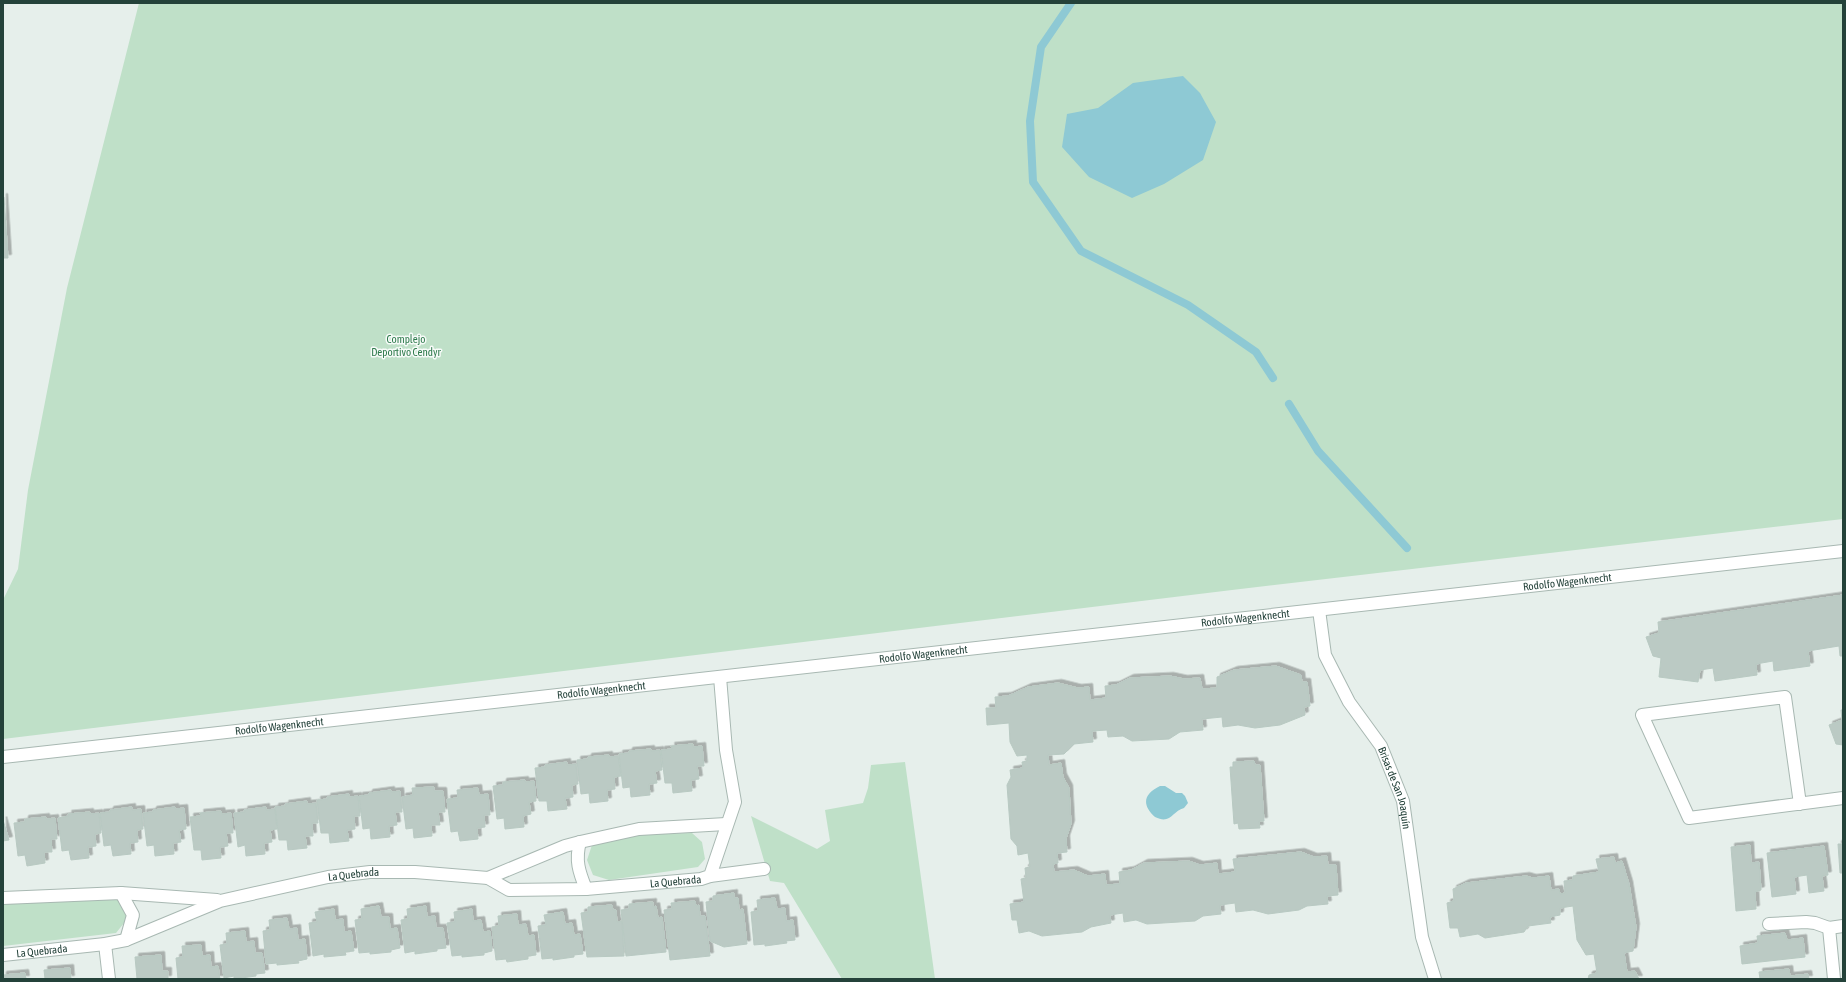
<svg xmlns="http://www.w3.org/2000/svg" width="1846" height="982" font-family="'Asap Condensed',sans-serif">
<defs>
<filter id="shadow"><feDropShadow dx="3.5" dy="-3.5" stdDeviation="0" flood-color="#0004"/></filter>
</defs>
<rect width="100%" height="100%" fill="#e6efeb"/>
<!-- green -->
<path fill="#bfe0c8" d="M139,3H1843V519L1232,590L3,739V600L18,569L28,490L67,288Z
M905,762L935,979H842L784,883L770,881L751,816L817,849L830,841L825,810L863,803L868,788L871,765Z
M692,833L702,842L705,859L698,867L609,880L593,875L587,860L592,845L645,834Z
M124,899L128,918L116,933L3,946V901Z"/>
<!-- water -->
<path fill="#8ec9d4" d="M1183,76L1200,93L1216,122L1203,160L1164,184L1132,198L1089,177L1062,147L1067,114L1098,108L1133,83Z
M1160,786H1165L1176,793H1182L1185,796L1188,803L1184,808C1172,811 1171,825 1155,817C1141,804 1144,794 1160,786Z"/>
<g fill="none" stroke-linecap="round" stroke-linejoin="round">
<!-- stream -->
<path stroke="#8ec9d4" stroke-width="8" d="M1071,3L1041,47L1030,121L1033,182L1081,251L1188,305L1256,352L1273,378
M1289,404L1318,451L1407,548"/>
</g>
<!-- building -->
<path fill="#bbcac4" stroke="#b8c9c2" filter="url(#shadow)" d="M3,197H4L8,258H3Z
M1843,595V656H1840L1839,646L1808,651L1810,666L1774,671L1773,661L1756,664L1757,675L1715,681L1713,668L1700,670L1698,682L1659,677L1661,658L1653,656L1646,637L1659,633L1658,622Z
M1276,666L1301,675L1302,682H1307L1310,706L1304,707L1305,715L1280,725L1255,728L1238,725L1223,727L1222,717L1202,719L1203,730L1180,732L1169,739L1132,741L1123,736L1108,737L1107,730L1092,731L1093,742L1074,744L1064,754L1048,755L1049,765L1061,763L1063,777L1069,788L1071,824L1066,839L1067,852L1057,853L1058,863L1053,864L1054,872L1074,870L1088,876L1105,874L1106,885L1120,884L1119,872L1131,870L1144,863L1189,861L1200,865L1217,863L1218,874L1235,872L1233,859L1301,852L1314,857L1327,856L1328,865H1336L1338,895L1327,896L1328,904L1307,906L1299,910L1268,914L1253,910L1236,912L1235,903L1220,905L1221,914L1203,916L1195,921L1147,924L1136,920L1124,922L1123,913L1110,915L1111,923L1091,927L1082,932L1042,936L1029,931L1019,933L1017,920H1012L1010,904L1024,902L1021,879L1026,878L1025,868L1030,867L1028,853L1018,855L1017,846L1011,839L1007,785L1011,777L1010,770L1023,768L1022,762L1027,761V755L1017,756L1010,742L1009,723L987,725L986,708H996L995,697L1008,696L1028,687L1058,683L1078,688L1089,687L1090,700L1106,698L1105,686L1116,685L1130,678L1170,676L1184,679L1200,678L1202,689L1217,688V677L1234,670Z
M1841,710H1843V745L1836,744L1829,725L1842,720Z
M693,744V747L702,746L704,766H697L699,779L691,780L692,791L673,793L672,783H665L661,750L672,749L671,746Z
M651,749V751L660,750L662,770L655,771L657,783L649,784L650,795L631,797L630,787L623,788L619,754L629,753V751Z
M609,755V757L618,756L621,776L614,777L615,789L607,790L608,801L590,803L589,793L581,794L577,760L588,759V757Z
M1254,761L1255,765H1260L1264,821H1259L1260,828L1239,829L1238,823L1234,824L1230,767H1233V762Z
M567,762V765L576,764L578,784L572,785L573,797L565,798L567,809L548,811L547,801H539L535,768L546,767L545,765Z
M525,780V782L534,781L536,801L529,802L531,814L523,816L524,827L505,829L504,818L497,819L493,786L503,785V782Z
M434,787V791H443L445,812H438L440,825H431L432,836L414,838L413,828L406,829L402,797L413,795L412,788Z
M478,788L479,795L488,794L490,815H484L485,827L477,828L478,839L460,841L458,831L451,832L447,799L458,798L457,790Z
M391,790V792L400,791L402,812H395L397,825L389,826L390,837L371,839L370,828L363,829L359,796L369,795V793Z
M349,794V797L358,796L360,816H354L355,829L347,830L349,841L330,843L329,833H321L317,800L328,799L327,797Z
M307,801V804L316,803L318,823H312L313,836H305L307,848L288,850L287,840H279L275,807L286,806L285,804Z
M132,807V810L141,809L143,829L137,830L138,842L130,843L131,854L113,856L111,845L104,846L100,813L110,812V810Z
M175,807V809L184,808L186,829L179,830L181,842L173,843L174,854L155,856L154,845L147,846L143,813L153,812V810Z
M266,807V810L275,809L277,829L270,830L272,842L264,843L265,854L246,856L245,845L238,847L234,813L245,812L244,810Z
M221,811L222,814L231,813L233,833H226L228,846L220,847L221,858L202,860L201,850H194L190,817L201,816L200,813Z
M90,812V814L99,813L101,833L95,834L96,846L88,847L89,858L71,860L69,850L62,851L58,818L69,816L68,814Z
M46,817V819L55,818L57,839H51L52,852H44L45,863L27,866L25,855L18,856L14,823L25,822V819Z
M3,820L9,840L3,841Z
M1838,844H1843V873H1840Z
M1750,845L1751,863L1759,862L1761,890L1755,892L1756,909L1736,911L1731,847Z
M1824,846L1828,875L1822,876L1824,891L1809,893L1807,875L1794,877L1796,894L1772,897L1767,853Z
M1614,857L1615,863L1622,861L1629,884L1636,927L1633,951L1624,953L1627,972L1635,971L1639,979H1588L1589,975L1597,973L1594,954L1586,955L1577,940L1573,906L1560,908V915L1550,917L1551,923L1528,926L1524,932L1485,938L1478,934L1460,937L1458,928H1450L1447,903L1454,901L1453,889L1466,883L1526,876L1533,878L1549,876L1551,890L1559,889L1560,894L1565,893L1564,881L1573,880V876L1599,872L1596,859Z
M734,893V898H738L739,910L743,909L747,944L724,947L710,941L706,902L713,901V896Z
M775,898L777,909L785,908L786,921L793,920L795,940L786,941L787,943L765,946V944L754,945L751,912L758,911L757,900Z
M695,901L696,906L699,905L700,916H705L710,956L670,960L664,910L672,909L671,903Z
M653,902V907L656,906L658,918L662,917L666,952L626,956L621,910L629,909V904Z
M612,905L613,910H616L617,922L622,921L624,956L587,957L581,913L588,912V907Z
M379,906L381,917H389L390,929L397,928L400,948L391,950V952L370,954V952L359,953L355,920L362,919L361,909Z
M426,906L427,917L435,916L436,928H443L446,948L437,949V951L415,954V951L405,953L401,920L408,919L407,909Z
M334,909L335,920L343,919L344,932L351,931L354,951L345,952L346,955L324,957V954L313,956L309,923L317,922L315,912Z
M472,909L473,921L481,920L483,932L490,931L492,951L484,953V955L462,957V955L452,956L447,923L455,922L454,912Z
M563,912L565,924L572,923L574,935L580,934L583,954L574,955V957L553,960V958L542,959L538,926L546,925L544,915Z
M517,914L518,925L526,924L528,936L534,935L536,955L528,956V959L507,962L506,959L496,960L492,927L499,926L498,916Z
M287,918L289,929L297,928L298,940L305,939L307,959L298,961L299,963L277,965V963L266,964L263,931L270,930L269,920Z
M245,931L246,942L254,941L255,953H262L265,973L256,974V976L234,979V976L224,978L220,945L227,944L226,933Z
M1785,933L1787,940L1803,938L1805,957L1742,964L1740,946L1758,943L1757,936Z
M201,945L202,956L210,955L211,967L218,966L220,979H178L176,958L183,957L182,946Z
M161,955L162,971H168V979H137L135,957Z
M70,968L71,979H45L44,970Z
M1789,969L1790,976L1808,974L1809,979H1760L1759,972Z
M25,973L26,979H3V975Z"/>
<g fill="none" stroke-linecap="round" stroke-linejoin="round">
<defs>
<g id="lane">
<path id="s1" d="M1319,610L1325,655L1349,702L1381,746L1403,801L1422,937L1435,979"/>
<path d="M710,876L764,869"/>
</g>
<g id="street">
<path id="s2" d="M3,757L1843,551"/>
<path d="M1800,804L1785,697L1642,715L1689,818L1843,798"/>
<path d="M580,842C575,860 579,872 586,889"/>
<path d="M488,878L565,846L580,842L639,829L726,824"/>
<path d="M121,893L133,915L126,940"/>
<path d="M3,898L121,893L217,900"/>
<path d="M1769,924L1806,922L1815,923L1829,928L1843,926"/>
<path d="M1829,928L1834,979"/>
<path d="M105,944L109,979"/>
<path id="s3" d="M3,955L105,944L126,940L220,901L328,877L370,872H415L488,878L509,890L586,889L701,879L710,876L735,802L726,750L720,677"/>
</g>
</defs>
<!-- lane casing -->
<use href="#lane" stroke="#a8b8b2" stroke-width="14"/>
<!-- street casing -->
<use href="#street" stroke="#a8b8b2" stroke-width="14"/>
<!-- lane -->
<use href="#lane" stroke="#fff" stroke-width="12"/>
<!-- street -->
<use href="#street" stroke="#fff" stroke-width="12"/>
</g>
<g text-anchor="middle" dominant-baseline="central" stroke-width="3" stroke-linejoin="round" paint-order="stroke">
<!-- park labels -->
<g font-size="11" fill="#2d7a4b" stroke="#f7fbf9">
<text x="406" y="339">Complejo<tspan x="406" dy="13">Deportivo Cendyr</tspan></text>
</g>
<!-- street labels -->
<g font-size="11" fill="#24423a" stroke="#f7fbf9">
<text stroke="none"><textPath href="#s2" startOffset="1574">Rodolfo Wagenknecht</textPath></text>
<text stroke="none"><textPath href="#s2" startOffset="1250">Rodolfo Wagenknecht</textPath></text>
<text stroke="none"><textPath href="#s2" startOffset="926">Rodolfo Wagenknecht</textPath></text>
<text stroke="none"><textPath href="#s2" startOffset="602">Rodolfo Wagenknecht</textPath></text>
<text stroke="none"><textPath href="#s2" startOffset="278">Rodolfo Wagenknecht</textPath></text>
<text stroke="none"><textPath href="#s1" startOffset="197">Brisas de San Joaquín</textPath></text>
<text stroke="none"><textPath href="#s3" startOffset="362">La Quebrada</textPath></text>
<text stroke="none"><textPath href="#s3" startOffset="688">La Quebrada</textPath></text>
<text stroke="none"><textPath href="#s3" startOffset="39">La Quebrada</textPath></text>
</g>
</g>
<!-- border -->
<rect width="1846" height="982" fill="none" stroke="#24423a" stroke-width="8"/>
</svg>
